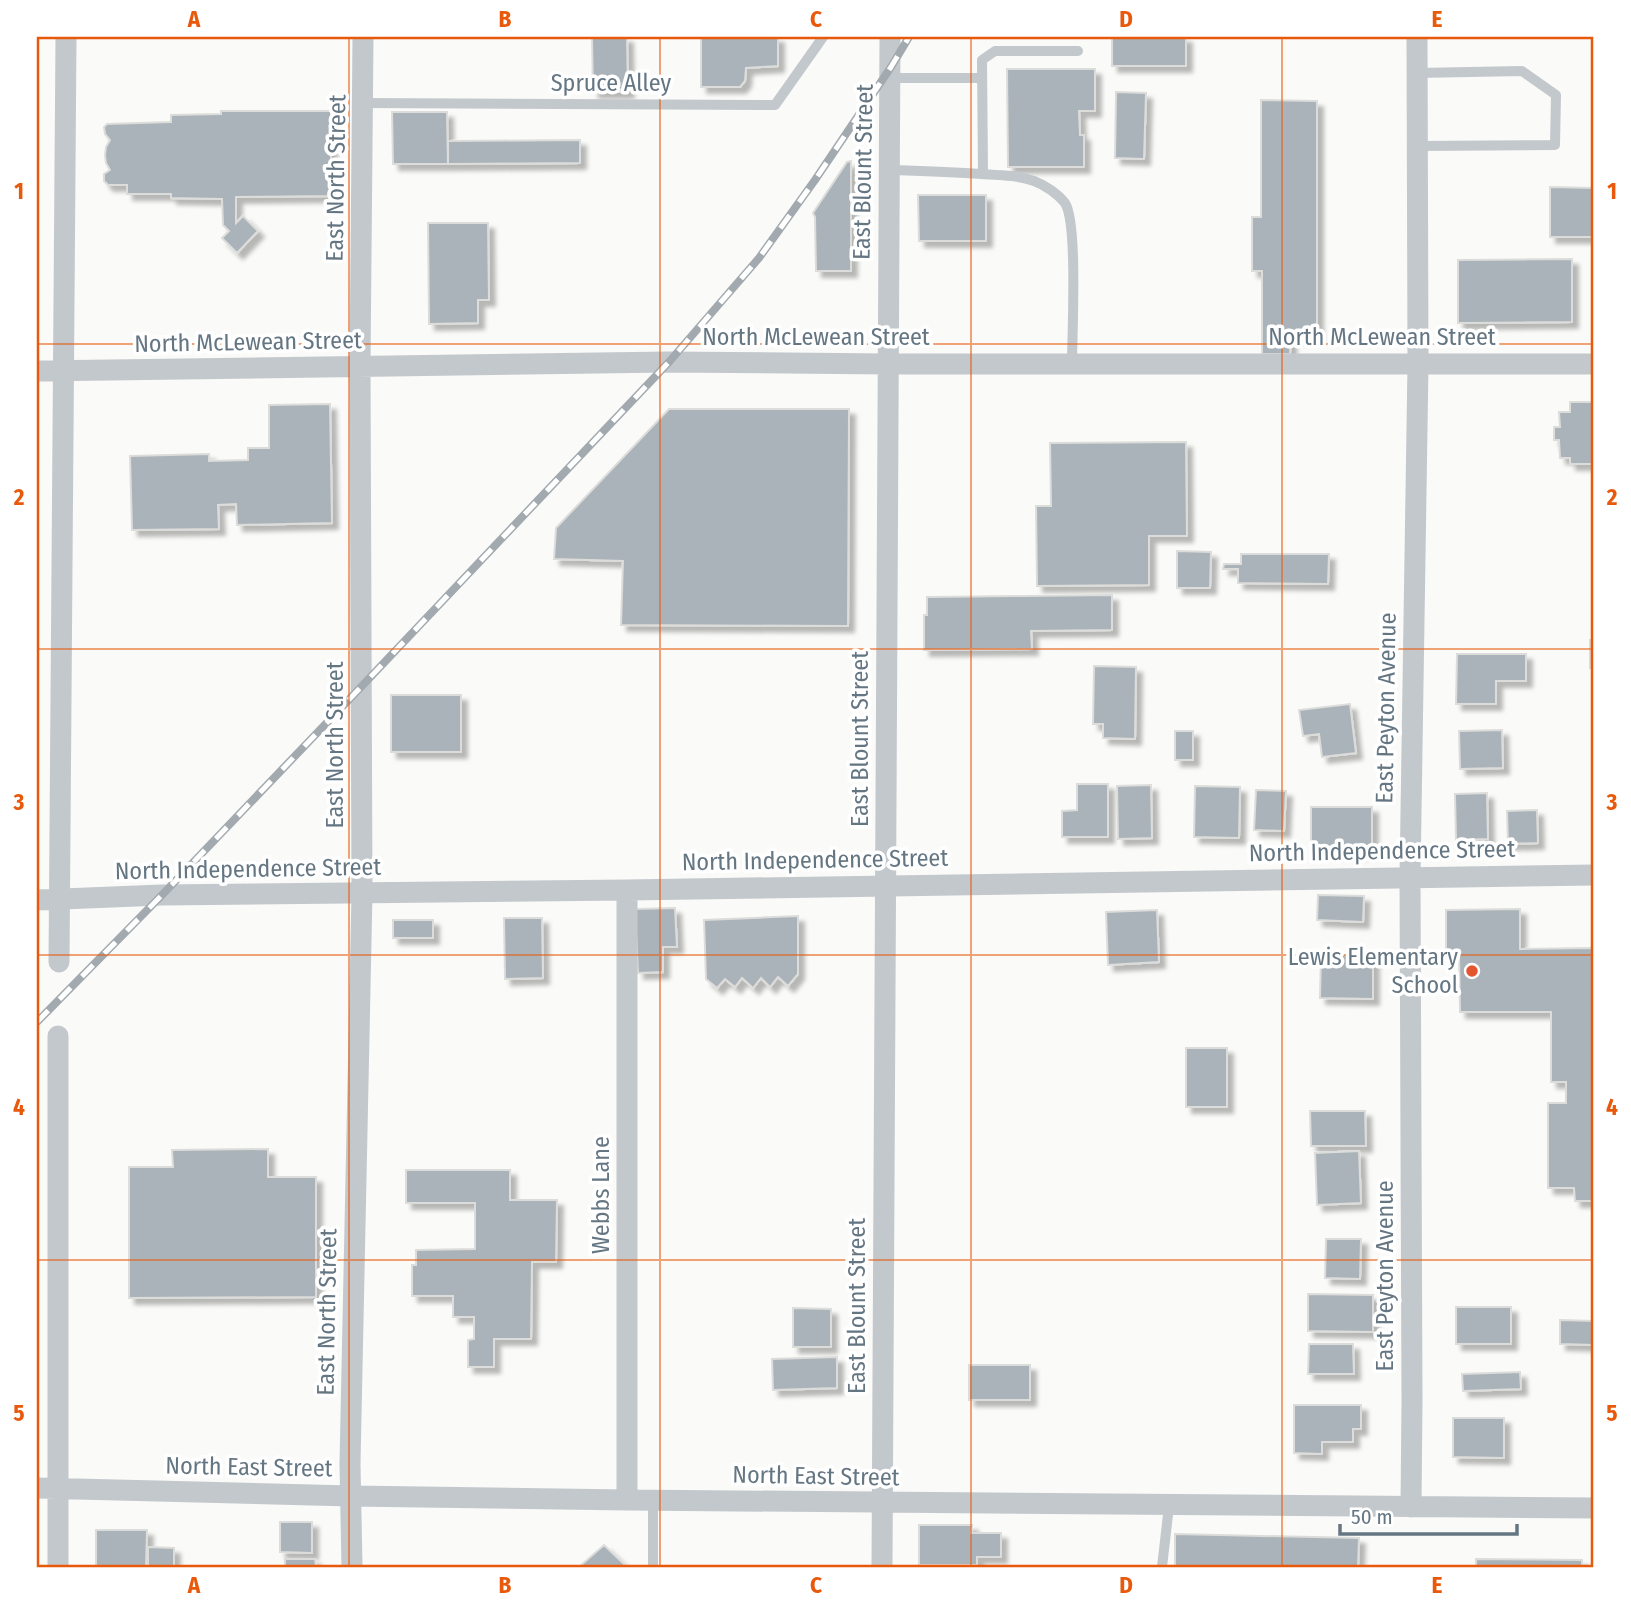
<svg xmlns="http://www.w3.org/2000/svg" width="1631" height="1604" font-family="'Fira Sans Condensed',sans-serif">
<defs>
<filter id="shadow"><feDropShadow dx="6" dy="6" stdDeviation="2" flood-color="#0004"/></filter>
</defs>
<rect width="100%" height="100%" fill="#fafaf8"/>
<!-- building -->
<path fill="#aab3b9" stroke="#dcdcda" stroke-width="2" filter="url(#shadow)" d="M592,37H627L628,92H593Z
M701,37H778V66L746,68L745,81L740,87H701Z
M1112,37H1186V66H1112Z
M1007,69H1095V111H1079L1080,135H1084V167H1008Z
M1116,92L1146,93L1144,159L1115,158Z
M1261,100L1317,101V337H1291L1290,354H1262V271H1252V217H1261Z
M221,111H331V196L236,197V223L243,216L258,231L237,253L222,238L229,231L223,225L222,199L171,198V194H127V185H108L104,181V174L110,170L106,163L105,155L106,147L110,140L105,134L104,127L107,124L171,122V115L221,114Z
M392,112H447L448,164H393Z
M580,140V163L448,164V141Z
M851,161V271H816L815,217L813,213L847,162Z
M1550,187L1594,188V237H1550Z
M918,195H986V241H919Z
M428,223H488L489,300H478V323L429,324Z
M1572,259V322L1458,323V260Z
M1570,402H1594V464H1570V458H1560L1559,440H1554V427H1560L1559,412H1570Z
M330,404L332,523L237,525L236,504L218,505L219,529L132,530L130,456L209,454V461L248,460V448H269V405Z
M669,409H849L848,626L621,625L623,561L554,559L556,528Z
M1186,442L1187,536H1149V585L1037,586L1036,506H1051L1050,443Z
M1177,551L1211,552L1210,588H1177Z
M1241,554H1329L1328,584L1238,583V569H1223L1224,564H1241Z
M1112,595V630L1031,631L1032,649L924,650V615H927V597Z
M1590,640H1594V667L1590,668Z
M1457,654H1526V681H1496V704H1456Z
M1094,666L1136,667L1135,739L1103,738V724H1093Z
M391,695H461V752H391Z
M1350,704L1356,753L1322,757L1319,734L1303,736L1299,710Z
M1502,730L1503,768L1460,769L1459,731Z
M1175,731H1193V760H1175Z
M1077,784H1108V837H1062V811L1077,810Z
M1151,785L1152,838L1118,839L1117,786Z
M1195,786L1240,787L1239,838L1194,837Z
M1256,790L1286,791L1284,831L1254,830Z
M1487,793L1488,839L1456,840L1455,794Z
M1311,807H1372V852H1311Z
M1537,810L1538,843L1508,844L1507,811Z
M1318,895L1364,896L1363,922L1317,920Z
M675,908L677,947H663V972L638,973L635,909Z
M1520,909V949L1593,948V965H1594V1201H1575L1574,1188H1548V1103H1566V1082H1551V1012H1460L1459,952L1446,953V910Z
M1157,910L1159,962L1108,965L1106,912Z
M798,916V974L788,986L778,977L770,987L761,978L753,988L742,978L735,987L725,979L717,988L706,979L704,920Z
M504,918H542L543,978L505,979Z
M393,920H433V938H393Z
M1321,955H1373V999L1320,998Z
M1186,1048H1227V1107H1186Z
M1310,1111H1365L1366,1146H1311Z
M268,1149V1177H316V1297L129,1298V1167H173L172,1150Z
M1359,1151L1361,1203L1317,1205L1315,1153Z
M406,1170H510V1200H557L556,1262H532L531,1339H494V1367H468V1340L474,1339V1317H453V1296H412V1265H416V1250L475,1249V1203H406Z
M1326,1239H1361L1360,1279L1325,1278Z
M1308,1294L1373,1295V1332L1308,1331Z
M1456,1307H1511V1344H1456Z
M793,1308L831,1309V1347H793Z
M1560,1320L1594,1321V1345L1560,1344Z
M1309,1344H1353L1354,1374H1308Z
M837,1357V1388L773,1390L772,1359Z
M969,1365H1030V1400H969Z
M1520,1372L1521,1389L1463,1391L1462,1374Z
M1294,1405H1361V1429H1353V1442H1322V1454L1294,1453Z
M1453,1418H1504V1458L1453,1457Z
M280,1522H312V1553L280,1552Z
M919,1525H972L971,1533H1001V1557H977V1565H919Z
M96,1530H147L146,1567H96Z
M1175,1534L1359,1538L1358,1567H1175Z
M604,1545L627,1567H579Z
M148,1547L174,1548V1567H148Z
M285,1559H315L316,1567H285Z
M1476,1559L1582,1560V1567H1476Z"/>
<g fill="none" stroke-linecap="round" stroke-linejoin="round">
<!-- service -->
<path stroke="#c3c8cc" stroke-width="10" d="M890,78H982
M363,103L775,105L823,37
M1417,146L1555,145L1556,95L1522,71L1417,73
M890,170C920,171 951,172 981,174C999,175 1017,175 1034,181C1045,185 1058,194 1065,203C1078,223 1072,334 1072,364
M983,174L982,60L995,51H1078
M653,1567V1500
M1162,1567L1169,1506"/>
<!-- minor -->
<path stroke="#c3c8cc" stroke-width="21" d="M37,371L669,362L888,364H1594
M37,900L162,895L627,890L1594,875
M59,962L66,37
M37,1488L351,1496L627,1500L1594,1508
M627,1500V890
M1411,1507L1412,1401L1410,877L1418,364L1417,37
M58,1567V1036
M352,1567L350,1464L362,893L360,366L363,37
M882,1567L890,37"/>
<defs>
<path id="rail" d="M37,1022L162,895L361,687L669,362L759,258L815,180L891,67L909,37"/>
</defs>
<!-- rail casing -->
<use href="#rail" stroke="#a2aab0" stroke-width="8"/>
<!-- rail -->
<use href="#rail" stroke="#fff" stroke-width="5" stroke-dasharray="16" stroke-linecap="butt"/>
</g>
<!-- grid -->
<path fill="none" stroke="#e8590c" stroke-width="2" stroke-opacity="0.55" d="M349,37V1567M660,37V1567M971,37V1567M1282,37V1567M37,344H1594M37,649H1594M37,955H1594M37,1260H1594"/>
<!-- markers -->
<circle fill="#e4572e" stroke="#fff" stroke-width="2.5" cx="1472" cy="971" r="7"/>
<g text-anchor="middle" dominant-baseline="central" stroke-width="7" stroke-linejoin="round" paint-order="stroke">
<!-- street labels -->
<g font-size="24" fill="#657683" stroke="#fff">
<text x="611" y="83">Spruce Alley</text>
<text transform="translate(863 172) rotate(-89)">East Blount Street</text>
<text transform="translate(336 178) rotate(-89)">East North Street</text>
<text x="816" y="337">North McLewean Street</text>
<text x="1382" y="337">North McLewean Street</text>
<text transform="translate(248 342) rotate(-1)">North McLewean Street</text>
<text transform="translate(1386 708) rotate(-89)">East Peyton Avenue</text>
<text transform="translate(860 739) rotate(-90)">East Blount Street</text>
<text transform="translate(335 745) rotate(-90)">East North Street</text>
<text transform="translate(1382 851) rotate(-1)">North Independence Street</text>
<text transform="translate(815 860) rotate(-1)">North Independence Street</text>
<text transform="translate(248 869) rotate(-1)">North Independence Street</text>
<text transform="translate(601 1195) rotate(-90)">Webbs Lane</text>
<text transform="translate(1385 1276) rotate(-90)">East Peyton Avenue</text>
<text transform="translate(857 1306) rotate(-90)">East Blount Street</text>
<text transform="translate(327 1312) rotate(-89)">East North Street</text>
<text transform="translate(249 1467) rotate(1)">North East Street</text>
<text transform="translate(816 1476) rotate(1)">North East Street</text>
</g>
<!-- poi labels -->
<g font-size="24" fill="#657683" stroke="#fff" text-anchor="end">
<text x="1458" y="957">Lewis Elementary<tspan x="1458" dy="28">School</tspan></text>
</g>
</g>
<!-- border -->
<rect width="1631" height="1604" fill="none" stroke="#ffffff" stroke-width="77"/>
<!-- scale -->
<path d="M1340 1524v10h177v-10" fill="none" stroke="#657683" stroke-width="3.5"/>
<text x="1351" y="1524" font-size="21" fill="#657683" stroke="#ffffff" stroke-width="5" paint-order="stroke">50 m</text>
<rect x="38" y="38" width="1554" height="1528" fill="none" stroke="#e8590c" stroke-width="2.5"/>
<g font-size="23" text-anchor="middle" font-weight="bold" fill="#e8590c">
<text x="194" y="27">A</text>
<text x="505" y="27">B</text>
<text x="816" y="27">C</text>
<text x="1126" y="27">D</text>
<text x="1437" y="27">E</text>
<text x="19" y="199">1</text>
<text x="1612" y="199">1</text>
<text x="19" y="505">2</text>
<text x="1612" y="505">2</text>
<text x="19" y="810">3</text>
<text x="1612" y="810">3</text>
<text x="19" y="1115">4</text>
<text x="1612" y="1115">4</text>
<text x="19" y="1421">5</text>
<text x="1612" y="1421">5</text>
<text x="194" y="1593">A</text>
<text x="505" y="1593">B</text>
<text x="816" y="1593">C</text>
<text x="1126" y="1593">D</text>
<text x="1437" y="1593">E</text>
</g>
</svg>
